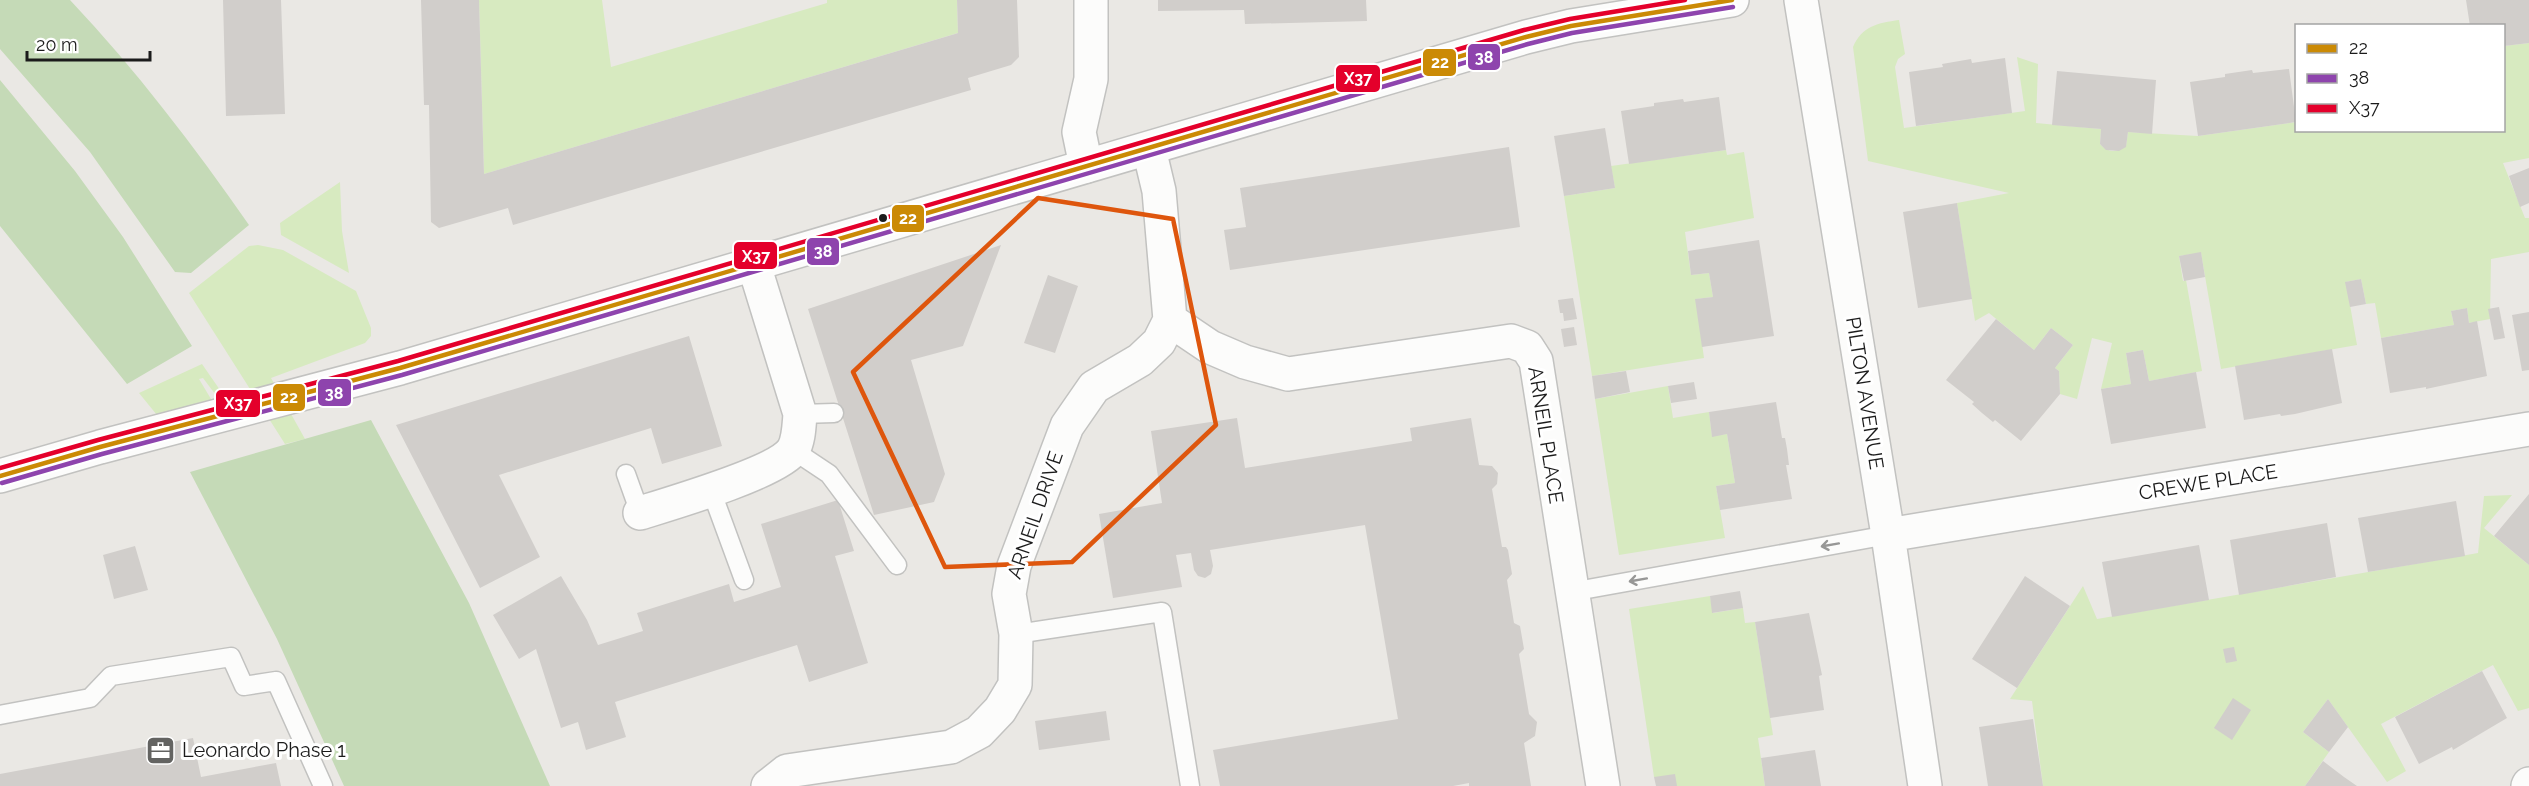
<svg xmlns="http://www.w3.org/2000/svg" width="2529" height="786" font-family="Raleway,sans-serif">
<rect width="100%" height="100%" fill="#eae8e4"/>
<!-- grass -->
<path fill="#d7eac0" d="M479,0H602L611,67L827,3V0H957L958,33L484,174Z
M1899,20L1905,54L1898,59L1895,67L1904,128L2025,111L2017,57L2038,64L2036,123L2101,129L2100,144C2108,153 2116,153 2126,146L2128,132L2198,136L2296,122V130H2504V46L2529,43V158L2503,163L2525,218H2529V252L2491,259L2490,319L2469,323L2467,308L2451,311L2454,325L2381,338L2375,303L2366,304L2361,279L2346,282L2357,345L2221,369L2201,253L2179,256L2183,281L2186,280L2202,371L2149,381L2143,350L2126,353L2131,384L2101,389L2112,343L2092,338L2077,399L2060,394L2059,371L2055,368L2073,345L2051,328L2034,350L1989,313L1975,321L1957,203L2009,193L1868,161L1853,47C1862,26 1878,23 1899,20Z
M1726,150L1727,155L1744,152L1754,218L1685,232L1691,275L1709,273L1713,297L1696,299L1704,358L1592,376L1564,196L1615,188L1611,166Z
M340,182L342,231L349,273L281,235L280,223Z
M258,245L283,250L356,291L371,328V336L365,343L271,378L305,439L285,444L189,293L249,246Z
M202,364L220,390L215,394L203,378L199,379L214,404L161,420L139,393Z
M1668,386L1673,418L1709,412L1712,436L1727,434L1735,483L1716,486L1725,538L1619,555L1595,399Z
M2512,495L2484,528L2529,565V708L2518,711L2493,665L2381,724L2406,771L2387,782L2328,699L2303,732L2329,752L2305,786H2043L2032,701L2010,699L2083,586L2097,619L2478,553L2484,496Z
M1710,596L1713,613L1743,608L1745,623L1755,622L1773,735L1758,738L1765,786H1677L1654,777L1629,609Z"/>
<!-- forest -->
<path fill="#c5dab7" d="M0,0H70C136,70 194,146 249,225L191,273L175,272L90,152L0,49Z
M0,80L75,171L123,237L192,346L127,384L0,226Z
M371,420L469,603L550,786H344L277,639L190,472Z"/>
<!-- building -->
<path fill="#d1cecb" d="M223,0H281L285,114L226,116Z
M421,0H479L484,174L955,34L958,33L957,0H1017L1019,57L1011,65L968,78L971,90L513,225L508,208L439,228L431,222L429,105H424Z
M1158,0H1366L1367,21L1245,24L1244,10L1158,11Z
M2466,0H2529V43L2504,46V26H2470Z
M2005,58L2012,113L1916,126L1909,72L1943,67L1942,64L1971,59L1972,63Z
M2289,69L2296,122L2198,136L2190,82L2225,77V74L2252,70L2253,73Z
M2057,71L2156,80L2152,134L2128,132L2126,147L2119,151L2106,150L2100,144L2101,129L2052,125Z
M1719,97L1726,150L1629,164L1621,111L1654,106V103L1669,101L1683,99L1684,102Z
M1605,128L1615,188L1564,196L1554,136Z
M1509,147L1520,227L1230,270L1224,230L1246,227L1240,188Z
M2529,168V203L2520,207L2509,176Z
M1957,203L1972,299L1918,308L1903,212Z
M1759,240L1774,336L1702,347L1695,299L1713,297L1709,273L1691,275L1688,251Z
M1001,245L963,346L911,360L945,474L934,502L874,515L808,309Z
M2201,252L2205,277L2184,281L2179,256Z
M1048,275L1078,286L1055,353L1024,343Z
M2361,279L2366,304L2350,307L2345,282Z
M1573,298L1577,319L1564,321L1563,313H1560L1558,300Z
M2499,307L2505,338L2494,340L2488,309Z
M2467,308L2469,323L2477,321L2487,376L2426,389V387L2390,393L2381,338L2454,325L2451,311Z
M2529,312V370L2522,371L2512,315Z
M1996,319L2034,350L2051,328L2073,345L2055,368L2059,371L2060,394L2021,441L1995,420L1993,422L1982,413L1972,404L1974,402L1946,380Z
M1574,327L1577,345L1564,347L1561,329Z
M689,336L722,446L662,464L651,428L499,475L540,557L480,588L396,425Z
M2332,349L2342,403L2295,414L2281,416L2280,414L2244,420L2235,366Z
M2143,350L2149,381L2196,372L2206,428L2111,444L2101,389L2131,384L2126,353Z
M1626,371L1630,392L1595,399L1592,376Z
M1694,382L1697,399L1671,403L1668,386Z
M1776,402L1782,438H1785L1787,449L1789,465H1786L1792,499L1720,510L1716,486L1735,483L1727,434L1712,437L1709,412Z
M1237,418L1245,468L1412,441L1410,428L1471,418L1479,465L1492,466L1498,473L1497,484L1492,489L1502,547H1506L1508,550L1512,574L1507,580L1514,623L1520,626L1524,649L1519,654L1529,714L1537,722L1535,736L1524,743L1531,786H1469V783L1453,786H1220L1213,750L1398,719L1365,525L1210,550L1213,566L1211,574L1205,578L1198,576L1194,570L1191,553L1176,555L1182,587L1113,598L1099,514L1162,503L1151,431Z
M2529,494V565L2494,536Z
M838,500L854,551L835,556L868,663L809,682L797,645L615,702L626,737L586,750L578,722L561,728L536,649L519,659L493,615L561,576L587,620L598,645L643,631L637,613L729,584L734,602L781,587L761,524Z
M2456,501L2465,556L2368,572L2358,518Z
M2327,523L2336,577L2239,595L2230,540Z
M2199,545L2209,600L2112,617L2102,562Z
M135,546L148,590L114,599L103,555Z
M2025,576L2070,606L2017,688L1972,659Z
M1740,591L1743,608L1712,613L1710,596Z
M1809,613L1822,675L1819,676L1824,710L1770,718L1755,622Z
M2234,647L2237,661L2226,663L2223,649Z
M2482,671L2507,718L2453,750L2452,747L2419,764L2395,717Z
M2233,698L2251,710L2232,740L2214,728Z
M2328,699L2348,727L2329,752L2303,732Z
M1106,711L1110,740L1039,750L1035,721Z
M2033,719L2043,786H1988L1979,727Z
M193,738L201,777L276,763L281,786H0V774Z
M1815,750L1821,786H1765L1761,758Z
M2323,761L2344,777L2357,786H2305Z
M1675,774L1677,786H1656L1654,777Z"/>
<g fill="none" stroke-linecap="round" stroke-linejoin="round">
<defs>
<path id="service" d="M800,414L834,413
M793,450L829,474L897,565
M626,474L640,513
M711,490L744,580
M1571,592L1888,535
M1016,634L1162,612L1190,786
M0,715L90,698L111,676L231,657L244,686L276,681L323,786"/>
<path id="minor" d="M1801,0L1888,535L1925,786
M1086,166L1079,132L1091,79V0
M1170,320L1210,347L1245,362L1288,374L1511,341L1527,347L1536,361L1603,786
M640,513C669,504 778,472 793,450C799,440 799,425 800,414L754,265
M1888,535L2529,429
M768,786L787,771L951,747L979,732L1000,710L1015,685L1016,634L1009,594L1014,566L1067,426L1094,387L1140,360L1159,342L1170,320L1159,191L1149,149
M2528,786L2529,784"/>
<path id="tertiary" d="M0,476L100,447L400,368L1526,37L1571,26L1732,0"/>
</defs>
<!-- service casing -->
<use href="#service" stroke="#c2c2c0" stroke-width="21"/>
<!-- minor casing -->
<use href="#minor" stroke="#c2c2c0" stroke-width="36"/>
<!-- tertiary casing -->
<use href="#tertiary" stroke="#c2c2c0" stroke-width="36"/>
<!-- service -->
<use href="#service" stroke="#fcfcfb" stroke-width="18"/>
<!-- minor -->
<use href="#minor" stroke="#fcfcfb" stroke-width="33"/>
<!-- tertiary -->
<use href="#tertiary" stroke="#fcfcfb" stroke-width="33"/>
<defs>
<path id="bus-1" d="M0,476L100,447L400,368L1526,37L1571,26L1732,0"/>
<path id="bus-2" d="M2,483L102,454L402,375L1528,44L1572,33L1733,7"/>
<path id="bus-3" d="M0,468L98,440L398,361L1524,30L1570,19L1685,0"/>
</defs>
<!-- bus-1 casing -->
<use href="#bus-1" stroke="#fff" stroke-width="9"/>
<!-- bus-2 casing -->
<use href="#bus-2" stroke="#fff" stroke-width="9"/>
<!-- bus-3 casing -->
<use href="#bus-3" stroke="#fff" stroke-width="9"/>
<!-- bus-1 -->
<use href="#bus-1" stroke="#cb8a05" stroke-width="4.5"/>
<!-- bus-2 -->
<use href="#bus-2" stroke="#8e44ad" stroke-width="4.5"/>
<!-- bus-3 -->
<use href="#bus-3" stroke="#e4002b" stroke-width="4.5"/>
</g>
<!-- one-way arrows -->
<defs><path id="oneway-shaft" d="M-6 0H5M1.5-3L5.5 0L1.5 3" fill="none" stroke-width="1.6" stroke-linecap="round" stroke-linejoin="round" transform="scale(1.5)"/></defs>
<g stroke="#979796">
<use href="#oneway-shaft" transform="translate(1830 545) rotate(170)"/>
<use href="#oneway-shaft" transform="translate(1638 580) rotate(170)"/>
</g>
<!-- marked area -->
<path fill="none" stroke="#de560d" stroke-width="4.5" stroke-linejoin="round" d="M1038,198L1173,219L1216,425L1072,562L945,567L853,372Z"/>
<!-- icons -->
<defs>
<symbol id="office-square" viewBox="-11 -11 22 22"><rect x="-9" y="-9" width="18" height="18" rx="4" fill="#636361" stroke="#fff"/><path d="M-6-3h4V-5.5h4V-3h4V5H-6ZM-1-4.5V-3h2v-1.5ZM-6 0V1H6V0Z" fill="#fff"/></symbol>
</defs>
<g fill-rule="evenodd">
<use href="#office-square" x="144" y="734" width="33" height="33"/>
</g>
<!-- markers -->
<circle fill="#1b1b1b" stroke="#fff" stroke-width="2" cx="883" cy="218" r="5"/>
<g text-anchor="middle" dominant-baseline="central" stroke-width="6" stroke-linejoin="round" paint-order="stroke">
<!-- street labels -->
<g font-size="20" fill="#1b1b1b" stroke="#fff">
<text transform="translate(1865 393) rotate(81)">PILTON AVENUE</text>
<text transform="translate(1546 435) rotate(81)">ARNEIL PLACE</text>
<text transform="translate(2208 482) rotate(-9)">CREWE PLACE</text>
<text transform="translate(1035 515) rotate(-71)">ARNEIL DRIVE</text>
</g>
<!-- poi labels -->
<g font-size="20" fill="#1b1b1b" stroke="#fff" text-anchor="start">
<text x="182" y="750">Leonardo Phase 1</text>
</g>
</g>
<g stroke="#fff" stroke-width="2">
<rect x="1467" y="43" width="34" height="28" rx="6" fill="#8e44ad"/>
<rect x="1422" y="48" width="35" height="29" rx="6" fill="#cb8a05"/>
<rect x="1335" y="64" width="46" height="29" rx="6" fill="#e4002b"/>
<rect x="891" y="204" width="34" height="29" rx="6" fill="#cb8a05"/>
<rect x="806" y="237" width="34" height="29" rx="6" fill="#8e44ad"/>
<rect x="733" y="241" width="45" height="29" rx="6" fill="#e4002b"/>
<rect x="317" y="378" width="35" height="29" rx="6" fill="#8e44ad"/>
<rect x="272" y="383" width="34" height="29" rx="6" fill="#cb8a05"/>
<rect x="215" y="389" width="46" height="29" rx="6" fill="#e4002b"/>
</g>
<g font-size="16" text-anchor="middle" font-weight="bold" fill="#fff">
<text x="1484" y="63">38</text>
<text x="1440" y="68">22</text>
<text x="1358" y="84">X37</text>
<text x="908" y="224">22</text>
<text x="823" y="257">38</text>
<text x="756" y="262">X37</text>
<text x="334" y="399">38</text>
<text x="289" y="403">22</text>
<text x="238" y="409">X37</text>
</g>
<!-- legend -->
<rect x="2295" y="24" width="210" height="108" fill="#ffffff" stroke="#a4a4a4" stroke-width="1.5"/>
<rect x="2307" y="44" width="30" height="9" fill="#cb8a05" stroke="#a4a4a4" stroke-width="1.5"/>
<text x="2349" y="54" font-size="18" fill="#1b1b1b">22</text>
<rect x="2307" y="74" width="30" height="9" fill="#8e44ad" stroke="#a4a4a4" stroke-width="1.5"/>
<text x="2349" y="84" font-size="18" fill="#1b1b1b">38</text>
<rect x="2307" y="104" width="30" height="9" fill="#e4002b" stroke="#a4a4a4" stroke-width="1.5"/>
<text x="2349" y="114" font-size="18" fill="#1b1b1b">X37</text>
<!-- scale -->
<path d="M27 51v9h123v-9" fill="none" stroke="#1b1b1b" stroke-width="3"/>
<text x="36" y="51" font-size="18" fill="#1b1b1b" stroke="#ffffff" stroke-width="4.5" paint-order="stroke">20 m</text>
</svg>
